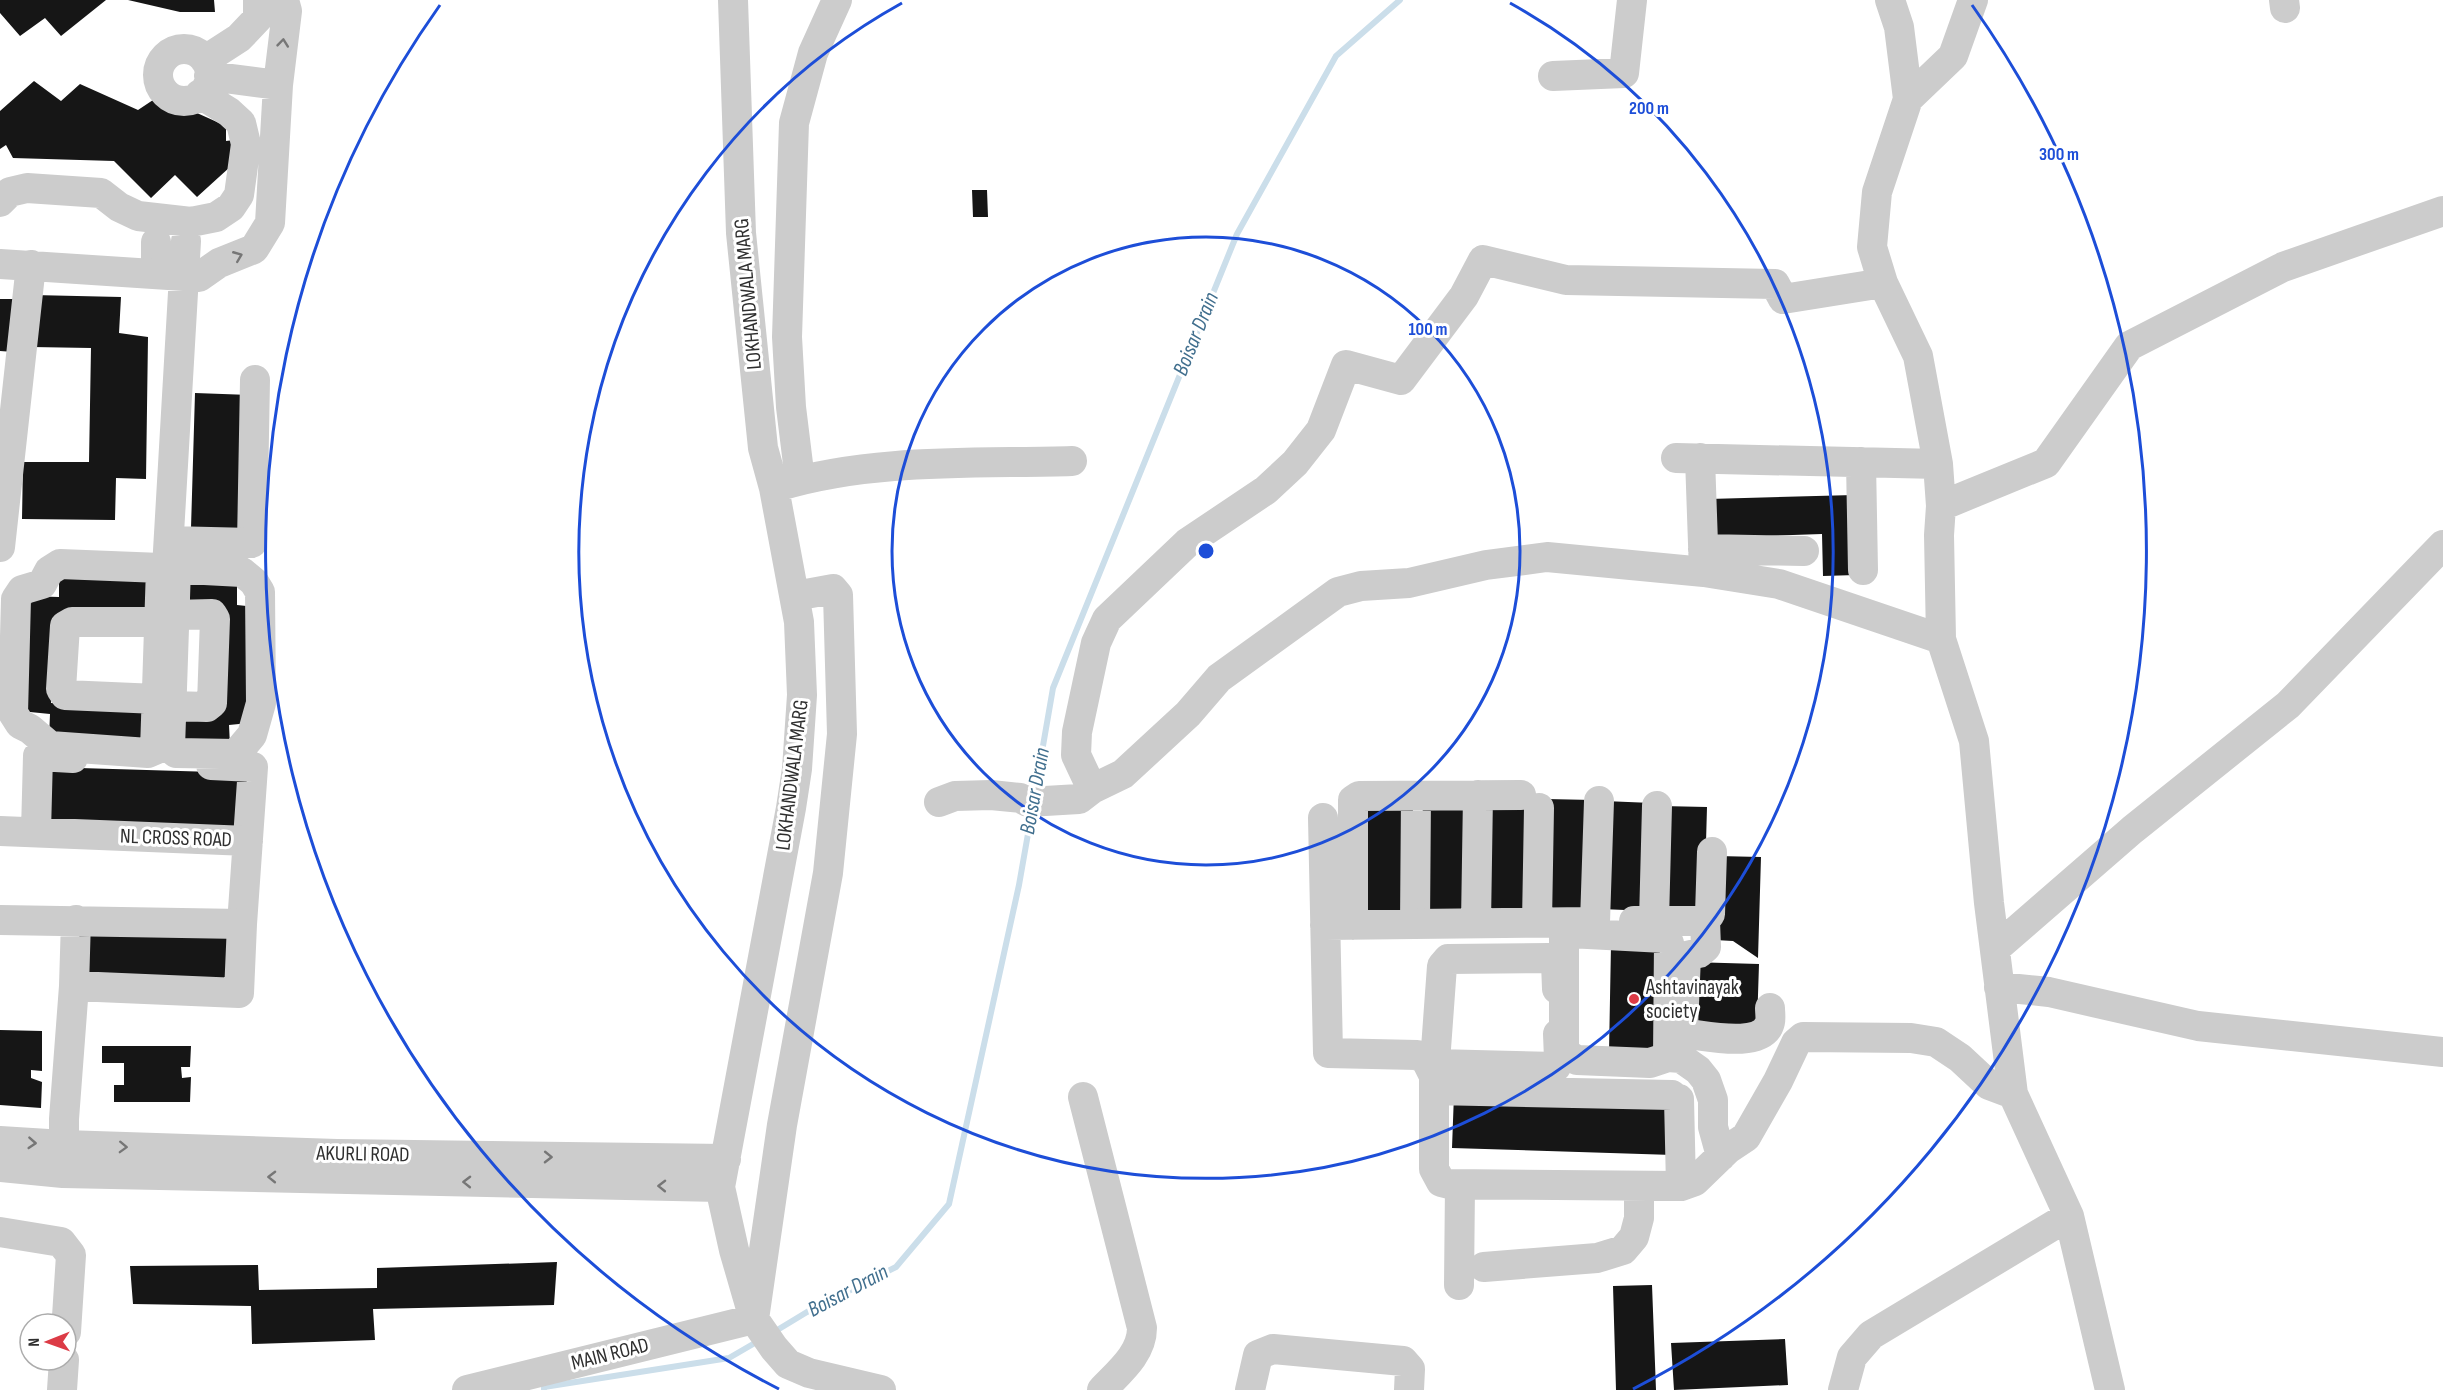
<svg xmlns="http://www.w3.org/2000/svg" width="2443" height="1390" font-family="'Sofia Sans Condensed',sans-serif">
<rect width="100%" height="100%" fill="#fff"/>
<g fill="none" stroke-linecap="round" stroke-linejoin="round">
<!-- stream -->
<path stroke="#cbdeea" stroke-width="6" d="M1035,792L1053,688L1237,234L1336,56L1400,0
M774,1332L807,1312L896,1267L949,1204L1019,885L1032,811
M544,1390V1387L729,1358L760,1340"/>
</g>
<!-- building -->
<path fill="#161616" d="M0,0H106L61,36L45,18L20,36L0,13Z
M128,0H214L215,12H180Z
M34,81L61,101L80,84L138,110L159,96L226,126V141L234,140L241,157L197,197L175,175L151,198L114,161L13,158L6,145L0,149V111Z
M972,190H987L988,217H973Z
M33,295L121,297L119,333L148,337L146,479L116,478L115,520L22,519L23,462H89L91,348L32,347Z
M0,299H16L14,352L0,351Z
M195,393L250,395L245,530L191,528Z
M1854,495L1856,575L1823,576L1822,534L1710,538L1709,499Z
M59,572L156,578L152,616L59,614L51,703L151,705L147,742L49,739L50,714L20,711L26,596L59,597Z
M237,579V605L256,607L249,723L229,725L230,746H176V712H216L220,610L180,609L182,580Z
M46,767L247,773L245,829L45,823Z
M1546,799L1593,800L1591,910L1543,909Z
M1423,800L1470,801L1468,912L1420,911Z
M1604,801L1652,803L1649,911L1601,909Z
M1483,803L1534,805L1531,915L1480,913Z
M1365,804L1413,806L1410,912L1362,911Z
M1661,806L1707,807L1704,914L1659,913Z
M1717,856L1761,857L1758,958L1733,941L1715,940Z
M80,925L236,930L235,987L77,980Z
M1611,945L1660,946L1658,1053L1609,1052Z
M1690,962L1759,964L1757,1026L1689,1024Z
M0,1030L42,1031V1071L31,1070V1078L42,1082L41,1108L0,1105Z
M102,1046H191L190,1067H181L182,1078L191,1077L190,1102H114V1085H124V1063H102Z
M1454,1094L1674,1100L1673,1155L1452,1148Z
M557,1262L554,1305L373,1309L375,1340L252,1344L251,1306L133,1304L130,1266L258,1265L259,1290L377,1288V1268Z
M1652,1285L1656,1390H1616L1613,1286Z
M1785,1339L1788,1385L1674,1390L1671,1343Z"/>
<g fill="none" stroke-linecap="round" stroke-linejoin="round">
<!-- minor -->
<path stroke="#ccc" stroke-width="30" d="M733,0L741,233L763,448L774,488L799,622L802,695L797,769L791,808L720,1187L734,1250L754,1319L774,1348L788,1364L809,1373L881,1390
M1890,0L1899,27L1908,99
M1973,0L1953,56L1908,99L1877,192L1872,247L1883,283L1918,356L1938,464L1941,506L1939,535L1941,639L1974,741L1989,903L2013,1094L2069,1216L2110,1390
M2284,0L2285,8
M158 75a26 26 0 1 1 52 0a26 26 0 1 1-52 0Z
M205,60L239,38L258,18V0
M209,76L278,85
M1553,76L1624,73L1632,0
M0,202L10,192L27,188L101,193L119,207L138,216L191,222L216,217L231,207L239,195L246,144L241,123L229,112L200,94
M0,264L199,277L219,263L254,249L270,223L278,85L287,11L284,0
M156,274V242
M1676,458L1938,464
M1700,458L1704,572
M1861,462L1863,570
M800,480L791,407L787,337L794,123L813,53L837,0
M780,486C873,458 976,464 1072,461
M1941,506L2046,463L2129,346L2283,267L2443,211
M169,541L252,543L255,380
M0,547L31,265
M1703,549L1804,551
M161,568L155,750L148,753L50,746L30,729L20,724L13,713L16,599L22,590L42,584L49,571L60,564L161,568H167L242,572L254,582L260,592L261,703L252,735L236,754L176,753L170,748L176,568
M167,568L186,241
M157,699L65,695L61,689L65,626L72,622H159
M171,706L207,707L212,703L215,619L212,614L174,615
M1092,789L1076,755L1077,732L1096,643L1107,619L1187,543L1266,490L1295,463L1321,430L1346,365L1401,380L1464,296L1483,260L1566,280L1775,284L1783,299L1883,283
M939,802L955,796L991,795L1020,798L1028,802L1079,799L1092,789L1123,774L1188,714L1219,678L1338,592L1361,586L1409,583L1486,565L1547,557L1704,572L1779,584L1941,639
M1323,818L1328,1053L1417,1055L1426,1060L1434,1076V1169L1441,1182L1449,1184L1681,1186L1695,1181L1728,1149L1746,1137L1778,1081L1796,1043L1803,1037L1911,1038L1936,1042L1960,1058L1989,1085L2013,1094
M0,831L248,841
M36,832L38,756L73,758
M0,920L242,924
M76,920L74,986L239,993L242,924L253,767L211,765
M1634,921H1705L1710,914L1712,852
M1654,921L1657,806
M1705,921L1706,947L1699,953L1686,956L1683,1028L1688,1034C1707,1036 1764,1049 1770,1022C1771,1018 1770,1012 1770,1008
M1537,922L1539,808
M1595,922L1599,801
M1476,923L1478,795
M1415,924L1416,796
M1325,925L1589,922
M1353,925V800L1359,796L1521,795
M1995,949L2132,830L2288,705L2443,545
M1999,987L2049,992L2198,1026L2443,1052
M1668,1057L1669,943L1664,938L1569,933L1564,937V1053L1577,1060L1650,1063L1668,1057L1681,1058L1698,1070L1706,1080L1713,1100V1127L1721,1156
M1435,1064L1556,1067L1559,1059L1558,1034
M1434,1076L1442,966L1448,959L1549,958L1556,963L1557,989
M1434,1090L1672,1095
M1083,1097L1142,1328C1142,1354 1119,1372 1102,1390
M1679,1099L1681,1186
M0,1141L64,1145L337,1154L726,1159
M64,1164V1119L74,986
M0,1167L63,1173L720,1187
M0,1232L61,1242L71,1255L66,1332
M1484,1267L1597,1258L1623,1250L1634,1237L1639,1218V1186
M1459,1285L1460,1185
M62,1390L64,1360
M467,1390L754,1319L782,1125L828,873L842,734L838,595L833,589L795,596
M1250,1390L1258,1355L1273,1349L1403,1361L1410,1369L1409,1390
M1843,1390L1852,1357L1871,1335L2069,1216"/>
</g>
<!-- one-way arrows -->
<defs><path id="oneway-chevron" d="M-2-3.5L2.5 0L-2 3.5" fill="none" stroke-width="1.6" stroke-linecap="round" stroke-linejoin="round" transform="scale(1.5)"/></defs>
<g stroke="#767676">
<use href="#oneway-chevron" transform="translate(283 43) rotate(-84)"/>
<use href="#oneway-chevron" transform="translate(238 256) rotate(-22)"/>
<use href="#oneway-chevron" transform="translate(32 1143) rotate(4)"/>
<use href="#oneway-chevron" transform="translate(123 1147) rotate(2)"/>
<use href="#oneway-chevron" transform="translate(548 1157) rotate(1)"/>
<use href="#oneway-chevron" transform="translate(272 1177) rotate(-179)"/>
<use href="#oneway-chevron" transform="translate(467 1182) rotate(-179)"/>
<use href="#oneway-chevron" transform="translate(662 1186) rotate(-179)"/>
</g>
<!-- distance rings -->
<g fill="none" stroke="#1d4ed8" stroke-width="3">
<circle cx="1206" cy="551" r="314"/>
<path d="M1510 3A627 627 0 1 1 902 3"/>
<path d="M779 1389A941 941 0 0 1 440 5M1972 5A941 941 0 0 1 1633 1389"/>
</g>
<!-- markers -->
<circle fill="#dc3b46" stroke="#fff" stroke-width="2" cx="1634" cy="999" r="6"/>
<g text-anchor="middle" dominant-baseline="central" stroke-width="6" stroke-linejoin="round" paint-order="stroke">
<!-- street labels -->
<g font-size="21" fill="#2f2f2f" stroke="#fff">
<text transform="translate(748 294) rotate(-95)">LOKHANDWALA MARG</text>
<text transform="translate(792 775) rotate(-83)">LOKHANDWALA MARG</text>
<text transform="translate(176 838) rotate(2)">NL CROSS ROAD</text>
<text transform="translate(363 1154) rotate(1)">AKURLI ROAD</text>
<text transform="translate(610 1354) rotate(-14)">MAIN ROAD</text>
</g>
<!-- poi labels -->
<g font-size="21" fill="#2f2f2f" stroke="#fff" text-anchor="start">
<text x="1646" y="987">Ashtavinayak<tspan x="1646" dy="24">society</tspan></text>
</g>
<!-- water labels -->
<g font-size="22" font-style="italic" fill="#416f8e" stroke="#fff">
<text transform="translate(1196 334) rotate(-68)">Boisar Drain</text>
<text transform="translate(1035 791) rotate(-80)">Boisar Drain</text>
<text transform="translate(848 1291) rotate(-28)">Boisar Drain</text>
</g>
</g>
<circle cx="1206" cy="551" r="9" fill="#1d4ed8" stroke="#fff" stroke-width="3"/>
<g font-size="18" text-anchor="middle" font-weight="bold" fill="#1d4ed8" stroke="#fff" stroke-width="6" stroke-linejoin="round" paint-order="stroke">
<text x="1649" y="114">200 m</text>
<text x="2059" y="160">300 m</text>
<text x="1428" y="335">100 m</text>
</g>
<!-- north arrow -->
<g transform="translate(48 1342) rotate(269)"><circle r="28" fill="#ffffff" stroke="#acacac" stroke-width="1.5"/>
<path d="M0-4.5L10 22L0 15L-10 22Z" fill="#dc3b46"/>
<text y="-9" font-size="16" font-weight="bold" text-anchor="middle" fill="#2f2f2f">N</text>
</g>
</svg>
